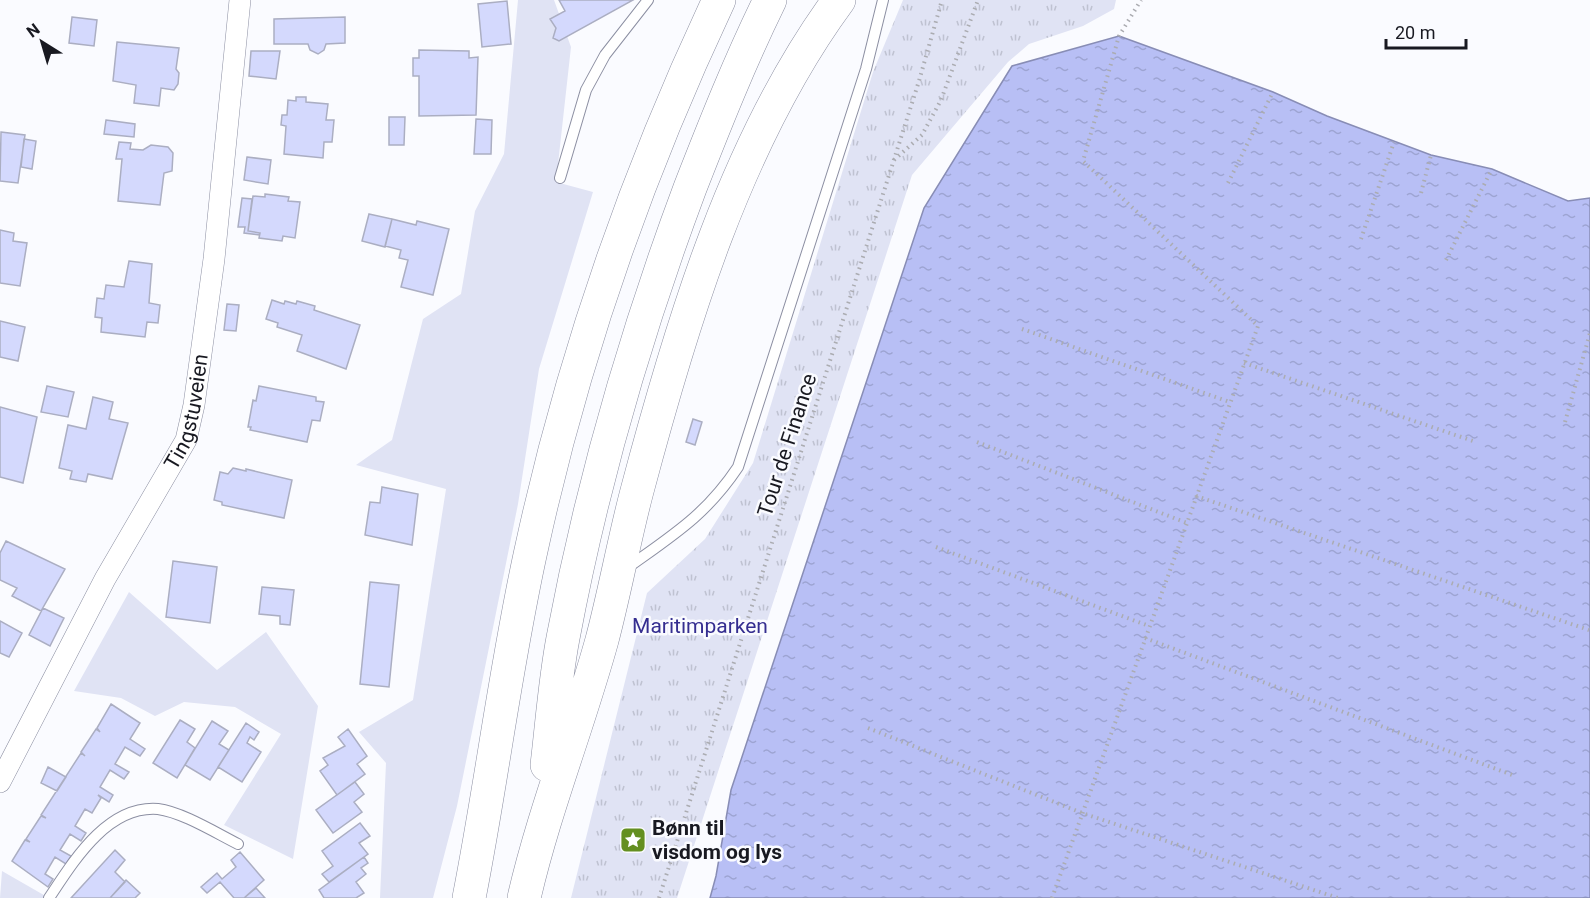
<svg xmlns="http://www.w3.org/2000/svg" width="1590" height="898" font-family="Roboto,sans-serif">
<defs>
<pattern id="park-tufts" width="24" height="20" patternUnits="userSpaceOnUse" patternTransform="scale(1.5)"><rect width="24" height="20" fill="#e0e3f4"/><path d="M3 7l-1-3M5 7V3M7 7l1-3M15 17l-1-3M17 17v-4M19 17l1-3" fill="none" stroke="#bfc2d1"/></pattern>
<pattern id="water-ripples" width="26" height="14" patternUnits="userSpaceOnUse" patternTransform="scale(1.5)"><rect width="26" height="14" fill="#b8bff5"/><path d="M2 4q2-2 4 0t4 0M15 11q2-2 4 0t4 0" fill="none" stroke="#9da4d2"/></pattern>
</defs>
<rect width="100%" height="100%" fill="#fafbff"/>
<!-- green -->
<path fill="#e0e3f4" d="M518,0H554L571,47L556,182L593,192L539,369L518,504L457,806L433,898H380L386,763L359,732L413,700L446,489L356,465L392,440L423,319L461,294L475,211L504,154Z
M129,592L217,670L266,632L318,706L293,859L224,825L281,734L235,707L184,702L155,716L121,698L74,691Z
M2,871L49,898H0Z"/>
<!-- park -->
<path fill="url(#park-tufts)" d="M903,0H1116L1114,9L1083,26L1029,44L1008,62L912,175L677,898H571L647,593L705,539L753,463L873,72Z"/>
<!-- water -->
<path fill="url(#water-ripples)" stroke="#888db5" stroke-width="1.5" d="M1119,36L1273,92L1327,116L1431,155L1492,169L1568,201L1590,198V898H710L716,876L731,790L924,208L1012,66Z"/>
<!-- building -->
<path fill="#d4d9fd" stroke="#abaec2" stroke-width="1.5" d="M559,0H633L559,41L553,38L556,28L550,19L565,11Z
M507,1L511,44L482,47L478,4Z
M72,17L97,20L94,46L69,43Z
M345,17V43L326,44L324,50L318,54L310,50L308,44H274V19Z
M117,42L179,48L176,69L179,73L178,84L174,90L161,88L159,106L134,103L136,85L113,81Z
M419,50L469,51V58L478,57L476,115L419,116V76H413V58H419Z
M251,51H280L276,79L249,76Z
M296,97H306V102L328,104L326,120H334L332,142H324L323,158L284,154L286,126L281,125L282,115H287L288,100L296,101Z
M389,117H405L404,145H389Z
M476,119L492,120L491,154H474Z
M106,120L135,124L134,137L104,134Z
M1,132L25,135L18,183L0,181Z
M24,139L36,141L32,169L21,167Z
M119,142L131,143L130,149L143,150L151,145L168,147L173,153L172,171L164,173L160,205L118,201L122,159H116Z
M247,157L271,160L268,184L244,180Z
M265,194L289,197L288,201L300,202L295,238L283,236L282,241L259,238L260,233L248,231L253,196L265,197Z
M242,198L252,199L248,231L260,233L259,235L244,233L245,227H238Z
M369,214L392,219L385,247L362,241Z
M392,219L416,225L417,221L449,229L433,295L401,287L408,260L399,258L401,250L385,246Z
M0,230L14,233L13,241L27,243L20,286L0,283Z
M129,261L152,264L149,303L160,305L158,323L147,322L145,337L101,332L102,318L95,317L97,298L104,299L106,285L124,287Z
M272,300L284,304L285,301L296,304L297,301L315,306L314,310L360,325L346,369L297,351L302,335L277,327L278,323L266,319Z
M227,304L239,305L236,331L224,330Z
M0,321L25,327L18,361L0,357Z
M47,386L74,392L68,417L41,412Z
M259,386L316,397V401L324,402L320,421L312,420L307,442L250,430L251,427H248L253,400L256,401Z
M93,397L113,402L109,419L128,423L112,479L88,474L86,482L70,479L72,471L59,468L68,425L86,429Z
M0,407L37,417L23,483L0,477Z
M693,419L702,422L695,445L686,442Z
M233,468L246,471V469L292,480L284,518L222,505V502L214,500L220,472L228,474Z
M382,487L418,494L412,545L365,535L370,502L380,503Z
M6,541L65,569L41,611L12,596L17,588L0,580V553Z
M173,561L217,567L210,623L166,617Z
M370,582L399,585L389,687L360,684Z
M262,587L294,590L290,625L280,624V616L259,614Z
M43,608L64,618L50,646L29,635Z
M0,621L22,633L9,657L0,653Z
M111,704L140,723L130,739L145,749L140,756L125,747L115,764L129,772L124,779L110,770L100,787L113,795L109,802L98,795L101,798L92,813L85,809L75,826L86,833L81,841L70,834L60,850L71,856L66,864L55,857L45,874L53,879L48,887L12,861L25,840L30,842L26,839L41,816L46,818L41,815L81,753L85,756L81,752L96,729L100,732L97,728Z
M180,720L195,729L187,742L195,748L177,778L153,763Z
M212,721L228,731L219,744L229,750L210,780L185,765Z
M246,723L259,732L254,740L250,737L247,743L261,752L242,782L218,767Z
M348,729L367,756L357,764L365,774L337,795L320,771L328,765L323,758L345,746L338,737Z
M48,767L66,777L57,791L41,783Z
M355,782L364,794L354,802L362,812L333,833L316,810Z
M360,823L370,836L359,843L368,854L329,882L322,874L333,866L322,851Z
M115,850L125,860L115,872L125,882L110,898H71Z
M240,852L264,880L244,898H234L220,882L207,893L201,887L217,873L222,879L236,867L231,860Z
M364,857L368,863L361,868L366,874L356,882L364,893L356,898H324L319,890Z
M126,880L140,893L135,898H110Z
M256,888L265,898H244Z"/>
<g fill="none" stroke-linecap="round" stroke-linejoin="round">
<defs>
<path id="lane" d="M560,178L586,90L605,55L648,0
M627,568C673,535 706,515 738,467L866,69L883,0
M49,898C73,862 107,805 158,809C182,812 216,833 238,844"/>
<g id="street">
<path id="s1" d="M0,782L105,579L186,440L194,405L214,259L240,0"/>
</g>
<path id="highway" d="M547,765C552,723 555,680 563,638C592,484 635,335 690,188C715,124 740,61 770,0
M469,898C492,781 506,662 532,546C573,358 637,174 719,0
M524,898C544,811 578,727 602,640C615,591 624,540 637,491C681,325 736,140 839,0"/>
</defs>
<!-- lane casing -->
<use href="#lane" stroke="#8c8fa2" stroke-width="12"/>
<!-- street casing -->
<use href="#street" stroke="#8c8fa2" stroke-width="22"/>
<!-- highway casing -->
<use href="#highway" stroke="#8c8fa2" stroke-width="34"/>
<!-- path -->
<path stroke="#abacb1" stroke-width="4" stroke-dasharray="1.5 4.5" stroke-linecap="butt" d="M894,160L922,135L941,100L978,0
M1228,183L1273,92
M1421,193L1431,155
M1361,239L1394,142
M1446,260L1492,169
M1022,329L1230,402
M1244,363L1473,441
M1565,422L1590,333
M977,442L1187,523
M1196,496L1589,630
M936,547L1149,626
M1145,638L1515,776
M868,728L1082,813L1338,898
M659,898L919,81L942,0
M1052,898L1258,326L1083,161L1119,36L1141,0"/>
<!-- lane -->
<use href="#lane" stroke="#fff" stroke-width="10"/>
<!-- street -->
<use href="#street" stroke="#fff" stroke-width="21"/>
<!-- highway -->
<use href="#highway" stroke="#fff" stroke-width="33"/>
</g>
<!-- icons -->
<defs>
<symbol id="sight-square" viewBox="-11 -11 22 22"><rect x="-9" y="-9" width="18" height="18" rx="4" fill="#648f20" stroke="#fafbff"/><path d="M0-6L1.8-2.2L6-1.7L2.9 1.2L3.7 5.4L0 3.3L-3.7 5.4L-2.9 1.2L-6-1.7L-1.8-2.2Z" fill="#fff"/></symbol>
</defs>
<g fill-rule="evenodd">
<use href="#sight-square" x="618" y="825" width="30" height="30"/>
</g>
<g text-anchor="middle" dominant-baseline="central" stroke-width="5" stroke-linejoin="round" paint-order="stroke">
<!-- street labels -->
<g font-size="21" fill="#181921" stroke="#fafbff">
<text stroke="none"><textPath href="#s1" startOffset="417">Tingstuveien</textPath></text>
<text transform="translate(787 445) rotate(-72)">Tour de Finance</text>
</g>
<!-- park labels -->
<g font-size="21" fill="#352e90" stroke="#fafbff">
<text x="700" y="626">Maritimparken</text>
</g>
<!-- poi labels -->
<g font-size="21" font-weight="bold" fill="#181921" stroke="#fafbff" text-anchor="start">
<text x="652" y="828">Bønn til<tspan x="652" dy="24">visdom og lys</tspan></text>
</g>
</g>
<!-- north arrow -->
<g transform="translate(42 42) rotate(323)" stroke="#fafbff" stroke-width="4.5" paint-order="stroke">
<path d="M0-4.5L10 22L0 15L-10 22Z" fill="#181921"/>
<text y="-9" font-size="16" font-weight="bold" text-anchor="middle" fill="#181921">N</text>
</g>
<!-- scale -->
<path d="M1386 39v9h80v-9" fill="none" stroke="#181921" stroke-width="3"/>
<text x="1395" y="39" font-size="18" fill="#181921" stroke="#fafbff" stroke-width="4.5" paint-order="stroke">20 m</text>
</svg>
